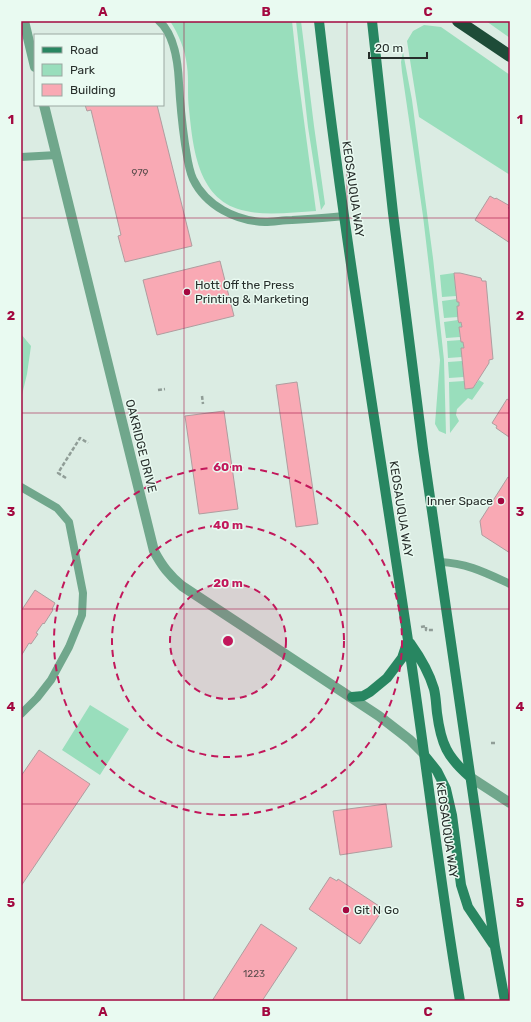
<svg xmlns="http://www.w3.org/2000/svg" width="531" height="1022" font-family="Rubik,sans-serif">
<rect width="100%" height="100%" fill="#dbece3"/>
<!-- green -->
<path fill="#99debc" d="M170,21H292L298,76L316,211C294,212 268,216 246,211C198,202 193,149 189,109C187,94 189,80 187,66C185,49 179,35 170,21Z
M296,21H301L314,126L325,204L321,210L308,127Z
M486,21H510V38Z
M424,25L441,27L510,75V175L419,117L407,41L413,31Z
M403,52L412,100L433,258L444,360L446,434L439,431L435,424L440,360L423,216L402,72L401,62Z
M454,273L456,296L442,297L440,275Z
M457,299V302H459V306L457,307L458,317L444,318L442,301Z
M458,320L459,323L461,322L462,327L459,328L460,337L446,338L444,322Z
M21,334L31,346L27,374L21,399Z
M461,340V342H463L464,348H461L462,357L448,358L447,341Z
M462,361L464,377L449,378L448,362Z
M479,380L484,383L472,400L468,398L457,409L456,415L459,421L450,433L449,382L464,381L465,389L473,388Z
M90,705L129,729L100,775L62,750Z"/>
<!-- building -->
<path fill="#f9a9b4" stroke="#af9d9f" d="M85,105H157L192,246L125,262L118,236L121,235L91,110L87,111Z
M490,196L495,199L496,198L510,206L508,208L510,209V243L475,220Z
M220,261L234,316L157,335L143,280Z
M454,273H460L481,278L482,281H486L493,359L489,360V363L473,388L465,389L461,348H464L463,342H461L459,327H462L461,322L459,323L458,320L457,306H459V302H457Z
M297,382L318,524L296,527L276,385Z
M507,399L510,401L509,437L496,428L497,426L492,423Z
M224,411L238,509L199,514L185,416Z
M508,477L510,478V553L482,535L480,521Z
M35,590L55,603L52,609L53,610L44,624L43,623L36,633L38,634L31,644L29,643L21,656V611Z
M39,750L90,784L21,886V776Z
M386,804L392,847L340,855L333,811Z
M330,877L337,881L338,879L379,906L378,908L382,911L360,944L309,909Z
M261,924L297,948L262,1001H212Z"/>
<g fill="none" stroke-linecap="round" stroke-linejoin="round">
<!-- path -->
<path stroke="#909d97" stroke-width="2.5" stroke-dasharray="4 2" stroke-linecap="butt" d="M158,390L165,389
M202,396L203,404
M66,478L58,473L80,438L88,443
M421,627L426,626V630H433
M491,743H495"/>
<!-- service -->
<path stroke="#70a78c" stroke-width="8" d="M159,21C175,35 178,63 179,83C180,103 182,123 185,144C187,155 188,168 193,179C206,206 236,221 265,222C274,222 283,220 292,220C310,219 327,218 344,216
M21,157L57,155
M21,487L57,508L69,522L83,593L82,615L69,647L51,680L37,698L21,714
M440,562C467,563 486,573 510,584"/>
<!-- minor -->
<path stroke="#70a78c" stroke-width="10" d="M24,21L35,67
M44,105L154,551C162,566 169,575 182,586L379,716L410,740L424,754
M470,777L510,803"/>
<!-- secondary -->
<path stroke="#288661" stroke-width="10" d="M319,21C342,224 376,425 406,627C425,751 439,877 460,1001
M372,21L393,213L423,449L495,947L505,1001
M410,643C420,657 429,672 434,689C436,697 436,705 437,713C441,744 447,757 470,777
M352,697L363,696L370,692L387,678L402,658L407,643
M425,756L437,771L446,789L452,815L461,885L468,907L493,944"/>
<!-- motorway -->
<path stroke="#1e4c38" stroke-width="12" d="M458,21L510,56"/>
</g>
<!-- grid -->
<path fill="none" stroke="#a30840" stroke-width="1" stroke-opacity="0.55" d="M184,21V1001M347,21V1001M21,218H510M21,413H510M21,609H510M21,804H510"/>
<!-- distance rings -->
<circle cx="228" cy="641" r="58" fill="#c2185b" fill-opacity=".12"/>
<g fill="none" stroke="#c2185b" stroke-width="2" stroke-dasharray="7 5">
<circle cx="228" cy="641" r="58"/>
<circle cx="228" cy="641" r="116"/>
<circle cx="228" cy="641" r="174"/>
</g>
<!-- markers -->
<g fill="#a30840" stroke="#e9faf1" stroke-width="1.5">
<circle cx="187" cy="292" r="4"/>
<circle cx="501" cy="501" r="4"/>
<circle cx="346" cy="910" r="4"/>
</g>
<g text-anchor="middle" dominant-baseline="central" stroke-width="3" stroke-linejoin="round" paint-order="stroke">
<!-- number labels -->
<g font-size="10" fill="#5c4d4d">
<text x="140" y="173">979</text>
<text x="254" y="974">1223</text>
</g>
<!-- street labels -->
<g font-size="12" fill="#272e2b" stroke="#e9faf1">
<text transform="translate(353 189) rotate(82)">KEOSAUQUA WAY</text>
<text transform="translate(141 446) rotate(76)">OAKRIDGE DRIVE</text>
<text transform="translate(401 509) rotate(81)">KEOSAUQUA WAY</text>
<text transform="translate(447 830) rotate(82)">KEOSAUQUA WAY</text>
</g>
<!-- poi labels -->
<g font-size="12" fill="#272e2b" stroke="#e9faf1" text-anchor="start">
<text x="195" y="285">Hott Off the Press<tspan x="195" dy="14">Printing &amp; Marketing</tspan></text>
<text x="493" y="501" text-anchor="end">Inner Space</text>
<text x="354" y="910">Git N Go</text>
</g>
</g>
<circle cx="228" cy="641" r="6" fill="#c2185b" stroke="#e9faf1" stroke-width="2"/>
<g font-size="12" text-anchor="middle" font-weight="bold" fill="#c2185b" stroke="#e9faf1" stroke-width="3" stroke-linejoin="round" paint-order="stroke">
<text x="228" y="471">60 m</text>
<text x="228" y="529">40 m</text>
<text x="228" y="587">20 m</text>
</g>
<!-- border -->
<rect width="531" height="1022" fill="none" stroke="#e9faf1" stroke-width="44"/>
<!-- legend -->
<rect x="34" y="34" width="130" height="72" fill="#e9faf1" stroke="#9ba8a2"/>
<rect x="42" y="47" width="20" height="6" fill="#288661" stroke="#9ba8a2"/>
<text x="70" y="54" font-size="12" fill="#272e2b">Road</text>
<rect x="42" y="64" width="20" height="12" fill="#99debc" stroke="#9ba8a2"/>
<text x="70" y="74" font-size="12" fill="#272e2b">Park</text>
<rect x="42" y="84" width="20" height="12" fill="#f9a9b4" stroke="#9ba8a2"/>
<text x="70" y="94" font-size="12" fill="#272e2b">Building</text>
<!-- scale -->
<path d="M369 52v6h58v-6" fill="none" stroke="#272e2b" stroke-width="2"/>
<text x="375" y="52" font-size="12" fill="#272e2b" stroke="#e9faf1" stroke-width="3" paint-order="stroke">20 m</text>
<rect x="22" y="22" width="487" height="978" fill="none" stroke="#a30840" stroke-width="1.5"/>
<g font-size="13" text-anchor="middle" font-weight="bold" fill="#a30840">
<text x="103" y="16">A</text>
<text x="266" y="16">B</text>
<text x="428" y="16">C</text>
<text x="11" y="124">1</text>
<text x="520" y="124">1</text>
<text x="11" y="320">2</text>
<text x="520" y="320">2</text>
<text x="11" y="516">3</text>
<text x="520" y="516">3</text>
<text x="11" y="711">4</text>
<text x="520" y="711">4</text>
<text x="11" y="907">5</text>
<text x="520" y="907">5</text>
<text x="103" y="1016">A</text>
<text x="266" y="1016">B</text>
<text x="428" y="1016">C</text>
</g>
</svg>
